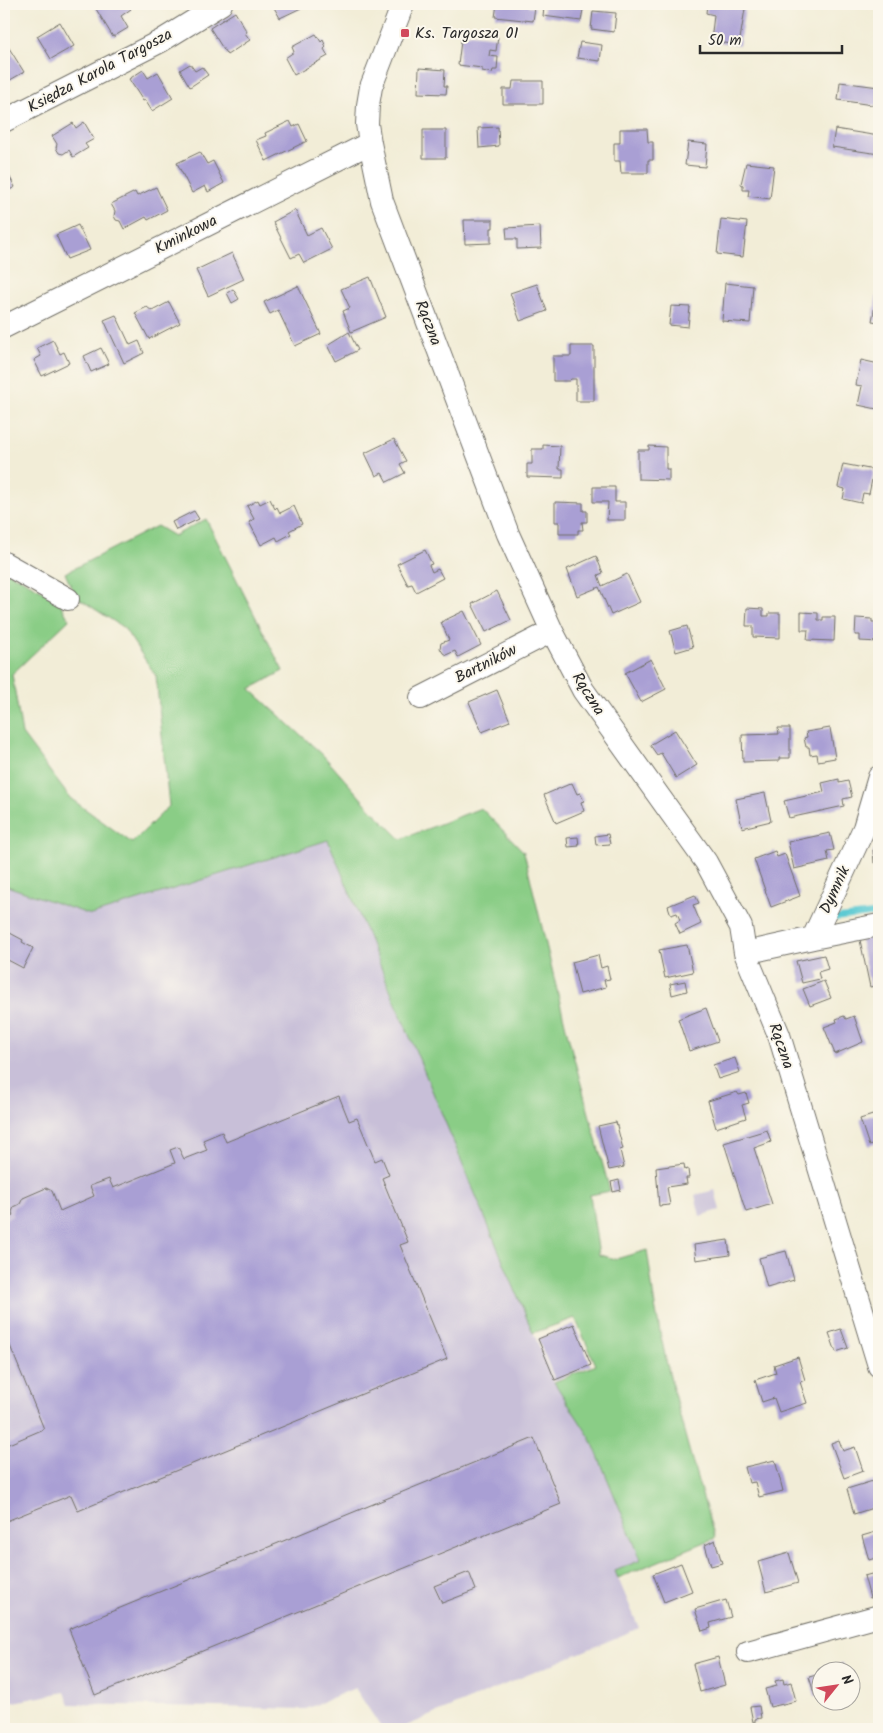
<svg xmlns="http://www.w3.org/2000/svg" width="883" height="1733" font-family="Kalam,sans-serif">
<rect width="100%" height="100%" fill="#fbf7ec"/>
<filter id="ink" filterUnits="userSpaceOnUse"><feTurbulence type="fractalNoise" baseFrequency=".02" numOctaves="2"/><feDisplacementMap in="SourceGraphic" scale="10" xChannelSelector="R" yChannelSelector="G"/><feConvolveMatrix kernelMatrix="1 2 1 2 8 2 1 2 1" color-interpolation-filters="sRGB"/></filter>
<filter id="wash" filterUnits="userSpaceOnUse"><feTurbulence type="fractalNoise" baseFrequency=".0096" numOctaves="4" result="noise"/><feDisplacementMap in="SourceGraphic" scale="20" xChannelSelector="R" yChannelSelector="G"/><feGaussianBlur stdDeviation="1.12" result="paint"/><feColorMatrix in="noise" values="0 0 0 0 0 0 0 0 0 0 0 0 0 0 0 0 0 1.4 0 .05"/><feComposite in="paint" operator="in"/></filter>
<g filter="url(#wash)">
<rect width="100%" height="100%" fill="#f2edd7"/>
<!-- industrial -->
<path fill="#c8bfd8" d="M328,840L554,1382L591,1439L641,1560L615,1571L639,1628L399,1729H382L355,1688L306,1709L70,1704L65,1692L4,1704V885L91,915Z
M715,1190L720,1210L700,1216L695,1195Z"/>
<!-- green -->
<path fill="#8acd86" stroke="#5a7c58" d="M206,519L283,671L250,689L322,754L367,805L401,839L481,808L524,852L568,1036L610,1191L590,1195L599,1255L616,1259L647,1250C650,1268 652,1288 655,1306C669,1384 692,1462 715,1538L618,1578L615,1571L641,1560L591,1439L554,1382L596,1365L575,1318L533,1333L328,840L91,915L4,885V570L58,599L69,620L12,674L22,734L70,798L132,843L169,806L156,676L124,628L72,594V589L65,573L157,526L174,536Z"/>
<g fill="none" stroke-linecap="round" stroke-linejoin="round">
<!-- stream -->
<path stroke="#5dcad3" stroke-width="5.5" d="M837,918L879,913"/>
</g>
<g id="blocks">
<!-- building -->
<path fill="#a99fd4" d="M93,4H127L131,9L121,16L128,28L113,37Z
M272,4H304L300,6L301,8L280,18Z
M497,4H528V7H535L533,21L495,17Z
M542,4H584L581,21L543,16L544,7H541Z
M707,4H722L721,5L745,9L739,45L711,41L714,15L706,13Z
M593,11L616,13L614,32L591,29Z
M235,12L247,32L245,33L250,40L227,55L210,28Z
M60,22L74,46L51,59L37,36Z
M462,33L498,37L496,51L490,50L489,56L498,57L497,70H493L492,73L482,71V68L458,65Z
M316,34L321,42L323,40L326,47L324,49L328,56L294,75L285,58L294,52L292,47Z
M4,40L24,72L5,83L4,81Z
M580,42L602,45L600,61L577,58Z
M190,64L195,71L202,67L208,75L190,87L180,70Z
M419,68L445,70L444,86H447L446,94L418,93Z
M143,70L148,78L158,72L173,98L152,111L145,100L143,101L129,79Z
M513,81H543V104H503V89H512Z
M840,82L879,87V106L838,100Z
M290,121L293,127L299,124L307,141L266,161L256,140L266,136L265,133Z
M84,122L94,139L85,144L88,148L73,157L69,150L63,154L59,153L56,148L57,144L52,136L73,123L76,128Z
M498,127L499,146L479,148L478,128Z
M620,129H647L648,142H653V160H648V173H621L620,161H614V143H620Z
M835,129L879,136V154L832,147Z
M423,130H446V158H423Z
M688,142L707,144L705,167L685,165Z
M200,152L207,164L213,161L224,183L208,192L205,186L192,193L177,163Z
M746,163L774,166L770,199L748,196L749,190H743V185L741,184Z
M4,166L15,187L4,193Z
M156,187L167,210L148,220L146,217L124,229L120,221L116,220L114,216L115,211L111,204L135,192L137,196Z
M295,210L307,235L321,228L332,249L304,263L299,254L291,258L273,222Z
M721,219L747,222L743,257L717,254Z
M464,220H493V228H491V243L465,244Z
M78,225L90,250L67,259L56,235Z
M540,226L541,248L517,249V239H507L506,228Z
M232,253L244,279L208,296L196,270Z
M370,277L386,317L351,332L343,311L350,308L341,289Z
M725,283L753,286L750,323L722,321Z
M537,284L547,311L520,321L510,293Z
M298,286L321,334L295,346L278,310L270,314L264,302Z
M233,289L239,299L232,303L227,293Z
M878,289H879V322L872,321Z
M169,302L180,323L149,339L135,313L147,307L152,311Z
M671,306L690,307L688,327L669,325Z
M116,315L130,345L139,341L144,353L124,363L104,320Z
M349,332L358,350L336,361L328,345Z
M53,340L60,354L64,352L69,363L42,376L34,360L41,356L37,348Z
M571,346H594V401H576V379H571L569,381H553V356H571Z
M101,348L109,364L91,372L84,356Z
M861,360L879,364V398L877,409L858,405L862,386L856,385Z
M394,439L406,461L400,464L405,473L387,482L382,473L376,476L365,453Z
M543,445L560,446L559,469H563V478L527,477V464H532V449H543Z
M649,446L666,447V469H669V480L638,479V450H649Z
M843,464L874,470L869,494L863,493L861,503L843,499L845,489L838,487Z
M593,487H615V502H625V520H607L608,502H593Z
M270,499L275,509L277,507L280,513L294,506L302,524L289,531L291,534L278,541L276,537L261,545L249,522L254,519L247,506L258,500L260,504Z
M555,502L583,503V511H587V522H582L583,530H578V534H559V522H555Z
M194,511L199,519L176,530L172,522Z
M425,550L432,564L429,565L432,572L438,569L443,578L416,592L412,584L408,585L397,564Z
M596,556L603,573L598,575L602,586L627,574L640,602L611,615L599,587L577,596L567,569Z
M497,591L511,620L486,632L472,604Z
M747,608L763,609V616H769V613H780V638L753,637V626H746Z
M464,611L481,645L458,657L455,651L446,655L443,653L440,648L441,643L449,640L441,622Z
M801,612L818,613V620H823V617H835L834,641L807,640L808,630H801Z
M856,618L872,619V622H879V642L860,641V635H855Z
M687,626L693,647L676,652L670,631Z
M651,659L666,689L641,702L625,673Z
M497,690L510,721L482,732L469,702Z
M778,728H790V758H779V761L743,762L742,735L779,734Z
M830,728L835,758L818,761L817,754L810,755L809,747H806L804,738L807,737L806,732Z
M675,730L697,765L676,778L661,753L657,755L650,745Z
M839,779V783L848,781L852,797L843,799L844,806L789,818L784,801L824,792L822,783Z
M572,783L577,794L580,793L584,801L581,802L584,811L556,823L544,795Z
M765,793L771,821L742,828L736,799Z
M830,833L834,850L827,851L829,861L794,869L788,842Z
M608,834L610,844L596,845L595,836Z
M578,837L579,846L568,847L567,838Z
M879,849V874H878L877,863H874L873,850Z
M775,851L777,857L785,854L800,896L771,907L754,859Z
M695,895L699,903L693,905L701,924L680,934L675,923L680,920L677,913L671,915L668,906Z
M10,933L23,940L22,942L33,948L23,968L4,958V945Z
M879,936V985L870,987L860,940Z
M687,945L693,972L665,978L659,950Z
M598,955L601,968L607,966L610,979L604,980L606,987L580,994L572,962Z
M824,955L828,969L818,972L820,979L802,983L796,961Z
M685,981L687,991L672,995L670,984Z
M824,981L831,998L810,1006L803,989Z
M706,1008L718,1041L689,1051L678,1019Z
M844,1016L846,1019L854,1016L863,1042L835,1054L824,1027L837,1022L836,1019Z
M735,1058L740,1072L718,1079L713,1065Z
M737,1092L739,1095L746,1093L749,1103L742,1105L746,1118L716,1128L708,1101Z
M339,1096L349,1121L357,1118L375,1161L382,1158L389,1175L382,1178L408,1242L400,1245L447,1359L78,1511L71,1495L4,1522V1446L44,1429L4,1331V1220L13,1216L12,1212L14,1207L20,1204L23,1198L46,1188L52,1191L60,1211L94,1196L90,1186L109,1179L113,1188L175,1163L170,1150L178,1147L184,1159L207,1150L203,1140L222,1132L226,1142Z
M879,1113V1142L869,1146L860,1119Z
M616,1122L623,1149L620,1150L624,1167L609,1170L598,1126Z
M767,1130L771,1142L754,1148L772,1204L746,1212L724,1143Z
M684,1164L685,1170L688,1169L689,1178H686L687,1184L667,1187L670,1205L659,1206L656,1168Z
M619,1180L621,1190L613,1192L611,1182Z
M728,1240L730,1255L696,1260L694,1245Z
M786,1251L794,1280L767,1288L759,1258Z
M574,1324L591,1365L555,1380L538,1339Z
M841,1329L848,1348L836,1352L829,1333Z
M798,1357L805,1380L800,1382L807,1403L779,1412L774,1398L762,1402L755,1380L776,1373L774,1365Z
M534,1438L561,1504L95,1695L69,1629Z
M839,1440L843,1451L855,1447L863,1471L844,1478L831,1443Z
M775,1460L783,1491L759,1497L755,1482L749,1483L745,1467Z
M876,1480L879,1489V1506L854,1514L847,1489Z
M879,1531V1557L869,1560L862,1536Z
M715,1540L722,1563L711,1566L705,1545Z
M789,1553L798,1583L766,1592L758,1562Z
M681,1563L692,1591L664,1602L653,1574Z
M469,1572L476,1590L442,1603L434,1586Z
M879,1572V1596L870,1598L864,1576Z
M726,1600L731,1617L710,1623L711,1628L702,1631L695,1609Z
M718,1657L725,1685L700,1692L693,1664Z
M843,1663L845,1670H818Z
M820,1674V1695L815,1696L809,1677Z
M783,1679L784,1684L791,1682L796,1701L770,1707L765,1689L777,1686L775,1681Z
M759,1706L761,1718L755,1719V1722H753L750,1707Z"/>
</g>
</g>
<g filter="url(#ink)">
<use href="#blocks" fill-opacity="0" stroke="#716f67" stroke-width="1"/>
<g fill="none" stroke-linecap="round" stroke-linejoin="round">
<defs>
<path id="minor" d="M403,4L371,87L368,105L367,124L370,143L382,201L508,534L552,631L583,690L706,862L741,927L745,953L779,1035L879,1366
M4,121L161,41L221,4
M4,327L370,143
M4,563L68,599
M421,698L552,631
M813,938L879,925
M745,953L813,938L864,828L879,777
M748,1652L879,1616"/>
</defs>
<!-- minor casing -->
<use href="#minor" stroke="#716f67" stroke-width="24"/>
<!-- minor -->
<use href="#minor" stroke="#fff" stroke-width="22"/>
</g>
</g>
<!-- markers -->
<rect fill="#d1495b" stroke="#fbf7ec" stroke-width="2" x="400" y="28" width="10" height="10" rx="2.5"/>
<g text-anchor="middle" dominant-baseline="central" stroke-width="4" stroke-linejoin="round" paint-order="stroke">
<!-- poi labels -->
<g font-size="16" fill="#2b2b2b" stroke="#fbf7ec" text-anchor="start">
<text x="415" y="33">Ks. Targosza 01</text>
</g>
<!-- street labels -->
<g font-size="16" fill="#2b2b2b" stroke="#fbf7ec">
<text transform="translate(100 71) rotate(-28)">Księdza Karola Targosza</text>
<text transform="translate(186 235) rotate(-27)">Kminkowa</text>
<text transform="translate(428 323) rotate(69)">Rączna</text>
<text transform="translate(486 664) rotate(-27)">Bartników</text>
<text transform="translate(588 694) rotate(58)">Rączna</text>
<text transform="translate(835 890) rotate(-65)">Dymnik</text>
<text transform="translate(781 1046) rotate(71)">Rączna</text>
</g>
</g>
<!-- margin -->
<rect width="883" height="1733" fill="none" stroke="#fbf7ec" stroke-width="20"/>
<!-- north arrow -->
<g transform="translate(836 1686) rotate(60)"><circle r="24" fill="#fbf7ec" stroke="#a8a59f"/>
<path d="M0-4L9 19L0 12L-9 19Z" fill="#d1495b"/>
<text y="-8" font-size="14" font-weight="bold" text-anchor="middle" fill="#2b2b2b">N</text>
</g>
<!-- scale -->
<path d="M700 45v8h142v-8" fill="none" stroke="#2b2b2b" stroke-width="2.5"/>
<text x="708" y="45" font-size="15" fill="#2b2b2b" stroke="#fbf7ec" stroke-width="4" paint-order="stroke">50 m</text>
</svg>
